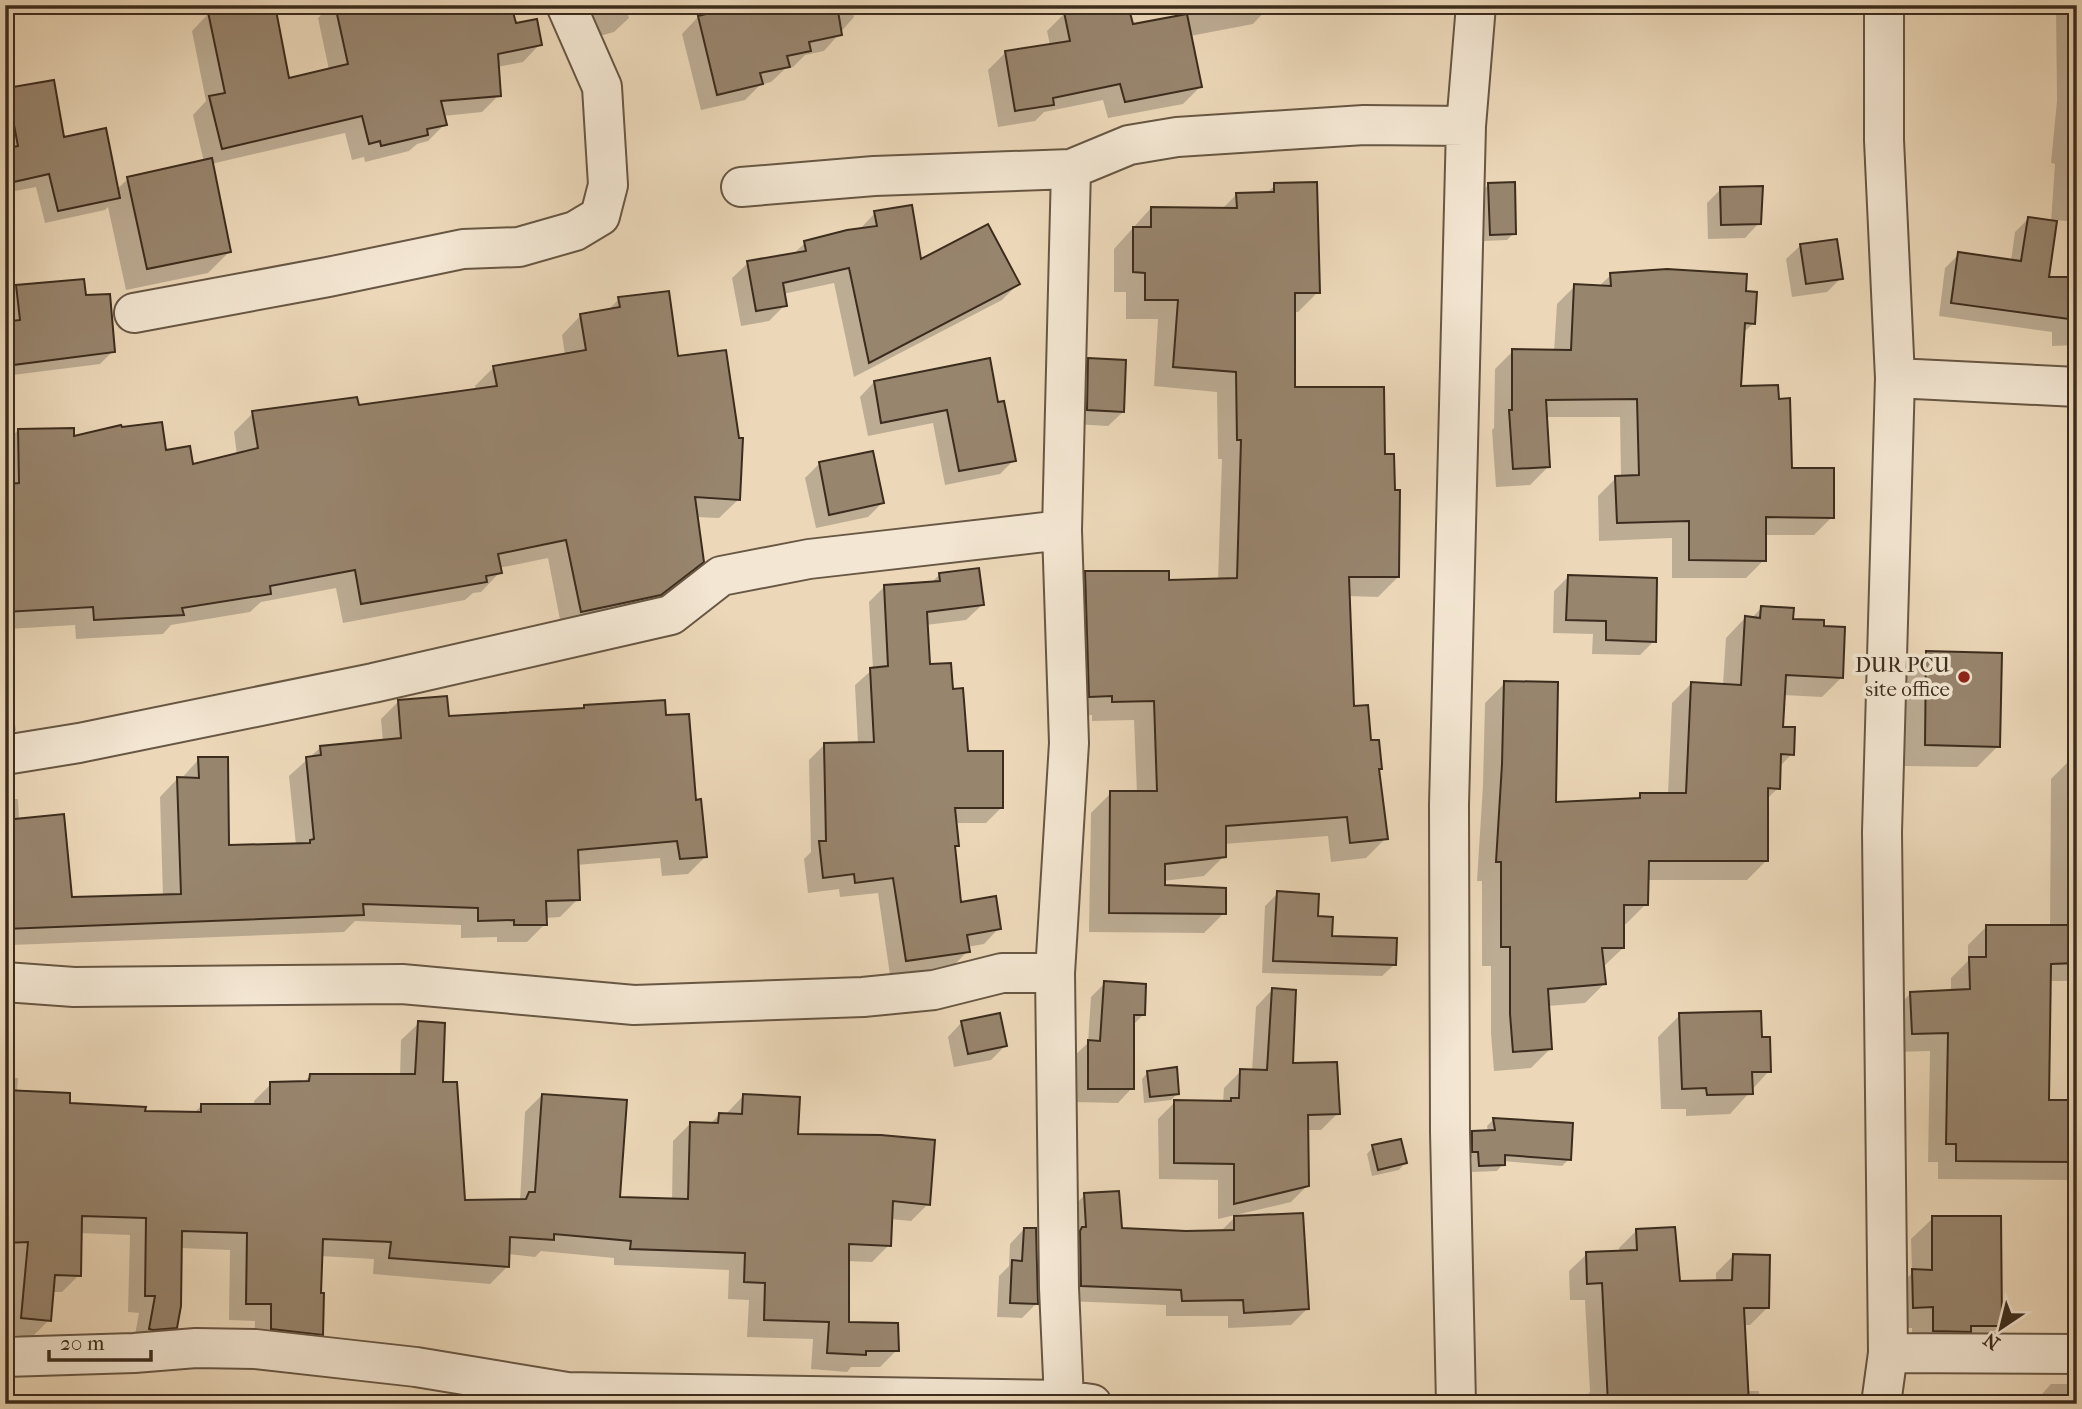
<svg xmlns="http://www.w3.org/2000/svg" width="2082" height="1409" font-family="'IM FELL French Canon',serif">
<rect width="100%" height="100%" fill="#ecd8b9"/>
<filter id="stains"><feTurbulence type="fractalNoise" baseFrequency=".00286" numOctaves="4"/><feColorMatrix values="0 0 0 0 .2 0 0 0 0 .09 0 0 0 0 .02 0 0 0 .5 -.17"/></filter>
<radialGradient id="worn" r=".72"><stop offset=".6" stop-color="#630" stop-opacity="0"/><stop offset="1" stop-color="#630" stop-opacity=".3"/></radialGradient>
<!-- shadow -->
<path fill="#0003" d="M227,5H283L273,7L288,80L329,70L318,18L331,5H510L515,25L540,44L523,62L497,67L499,95L482,112L443,116L445,124L428,141L417,144L409,151L365,162L364,157L352,160L345,133L211,164L229,252L208,273L126,290L108,207L105,210L45,223L36,187L5,193V90L53,82L63,139L116,190L128,179L204,162L193,115L206,101L192,31L209,13L221,11Z
M569,5H625L629,18L614,32L585,40Z
M728,5H851L854,17L824,51L805,55L793,67L786,68L771,82L760,85L745,100L701,110L682,34L698,17L730,10Z
M1105,5L1131,26L1175,18L1173,5H1269V7L1253,24L1190,36L1200,87L1183,104L1108,118L1103,100L1044,112L1035,121L998,127L988,70L1006,52L1050,45L1047,31L1064,14Z
M2056,5H2077V222L2056,220L2047,279H2077V345L2052,346V332L1939,316L1945,268L1959,254L2011,261L2015,232L2029,218L2051,222L2055,164L2051,163L2057,101Z
M1275,185L1318,292L1298,312H1293L1294,389L1383,456L1398,577L1378,597L1348,596L1352,708L1370,742L1378,770L1386,838L1366,858L1331,862L1328,836L1224,844V856L1204,876L1163,881L1164,887L1224,913L1204,933L1089,932L1091,813L1111,793H1137L1134,720L1092,721V715L1070,716L1066,593L1086,573L1167,582L1218,580L1222,459H1218L1217,392L1154,386L1158,319H1126V292H1114V249L1151,208L1222,209L1237,194H1266Z
M1488,185L1514,233L1507,240L1484,241L1482,191Z
M1721,189L1759,223L1745,238L1708,239L1707,203Z
M875,213L920,261L1018,284L1002,300L854,377L834,283L783,294L785,305L769,321L741,326L732,278L748,263L792,255L805,243L860,229Z
M1801,245L1841,278L1827,292L1792,297L1786,259Z
M1611,275L1744,292L1754,323L1742,334L1739,388L1791,470L1832,517L1814,535H1764V560L1746,578H1672V538L1599,541L1598,496L1616,478L1621,477L1620,417H1545L1548,467L1530,485L1496,487L1492,430L1494,428L1495,369L1513,351L1554,352L1557,304L1575,286L1598,287Z
M17,286L84,297L113,351L100,364L5,376V298Z
M619,299L677,358L739,499L719,518L696,517L702,561L682,581L640,613L562,630L548,558L499,568L500,572L481,592L473,593L465,600L343,623L336,588L261,602L250,612L171,625L163,634L76,639L75,625L8,629L5,632V444L18,430L165,452L192,466L237,455L234,432L253,413L357,407L476,391L475,386L494,367L565,355L562,335L581,315L607,311Z
M1089,360L1123,412L1108,426L1073,424L1075,374Z
M874,382L997,404L1014,460L1000,474L945,485L933,423L868,436L860,397Z
M819,464L882,503L868,517L816,528L805,478Z
M940,574L982,605L966,620L926,625L929,666L951,691L966,753L1002,807L986,823H955L957,845L953,849L960,904L999,928L984,944L967,947L968,951L952,967L890,975L878,893L840,897L839,889L808,893L804,859L811,852L809,760L825,744H858L855,685L873,669L869,602L885,586L930,584Z
M1568,577L1654,641L1640,655L1592,654L1593,634L1553,633L1554,591Z
M1761,608L1791,620L1841,678L1822,697L1783,695L1782,729L1792,754L1779,767L1778,788L1766,800V861L1747,880H1647L1646,904L1626,924H1623V948L1602,968L1604,984L1585,1003L1548,1006L1551,1048L1531,1068L1494,1071L1491,1034V966H1482V881H1477L1483,785L1485,703L1505,683L1554,804L1635,800L1640,795H1668L1672,703L1691,684L1723,685L1726,638L1745,618L1751,619Z
M1927,653L1998,746L1977,767L1904,766L1906,674Z
M5,668L16,730L5,741Z
M399,701L448,718L581,710L584,707L665,717L694,801L706,856L688,874L662,876L660,858L576,865L578,899L560,917L545,918V924L527,942H497V937L461,938V925L355,921L344,932L11,945L5,951V799H18L19,820L70,899L163,897L160,797L177,779H181L199,759L228,847L296,845L289,776L321,747L383,742L381,719Z
M2070,760L2077,761V981H2049L2048,1102H2077V1180L1938,1179V1162H1928L1930,1051L1894,1052L1892,1012L1911,993L1951,992V978L1968,961V945L1987,926L2050,927L2051,779Z
M1278,893L1330,937L1395,964L1382,976L1262,973L1265,906Z
M1105,983L1143,1015L1132,1026V1088L1118,1103L1074,1102V1056L1088,1043L1091,997Z
M1272,990L1291,1065L1338,1113L1321,1130H1307L1308,1185L1291,1202L1218,1219V1180L1159,1179L1158,1119L1175,1102L1223,1103L1224,1088L1241,1071H1252L1256,1007Z
M1680,1015L1761,1039L1769,1071L1730,1114L1686,1116V1109H1661L1658,1037Z
M962,1022L1005,1046L991,1060L954,1067L948,1037Z
M419,1023L441,1084L464,1202L520,1201L525,1112L542,1095L618,1198L672,1200L673,1141L690,1124H710L719,1115H727V1113L744,1095L797,1136L928,1204L911,1221L890,1219L889,1245L872,1262L847,1261V1324L897,1350L880,1367H851L847,1372L811,1369L813,1339L747,1337L749,1300L728,1299L729,1270L614,1265V1258L541,1251L535,1257L507,1254V1267L490,1284L373,1274L374,1259L320,1256L321,1334L304,1351L254,1345L255,1321L229,1320L230,1250L180,1248L175,1327L158,1344L133,1346L139,1313L128,1312L130,1235L80,1233L79,1275L62,1292H52L49,1320L32,1337L5,1334L11,1258H5V1077L18,1078L17,1092L68,1104L144,1113L193,1114L202,1105L254,1106V1101L271,1084L303,1083L310,1076H400L401,1040Z
M1148,1072L1177,1094L1171,1100L1144,1103L1142,1079Z
M1493,1120L1569,1159L1562,1166L1503,1161V1164L1497,1171L1472,1172V1158H1466V1140L1473,1133L1488,1132L1487,1126Z
M1373,1147L1405,1163L1399,1170L1372,1176L1367,1154Z
M1085,1195L1120,1230L1220,1232L1235,1217L1307,1309L1291,1325L1228,1328V1316H1166V1305L1065,1301L1068,1211Z
M1933,1218L2000,1325L1979,1347L1912,1352V1328H1892V1293L1912,1273L1911,1239Z
M1024,1229L1036,1304L1022,1318L997,1317L999,1276L1009,1266L1010,1244Z
M1636,1231L1678,1283L1716,1282V1273L1733,1256L1767,1308L1750,1325H1743L1747,1391H1759L1760,1404H1579L1590,1392L1585,1300H1570L1569,1271L1587,1254L1619,1252V1248Z
M2051,1384H2077V1404H2033Z"/>
<!-- building -->
<path fill="#98856e" stroke="#3c2c1d" stroke-width="2" d="M242,5H275L289,78L348,64L335,5H511L516,23L537,19L542,45L498,54L501,96L441,101L447,125L427,129L428,135L381,146L380,141L369,144L362,116L222,149L209,96L225,93L208,12Z
M741,5H837L842,35L809,42L811,51L787,56L790,67L760,73L763,84L717,95L698,16Z
M1097,5H1128L1133,24L1187,14L1202,87L1125,102L1120,84L1053,98L1054,105L1015,111L1005,51L1070,41L1064,12Z
M54,80L64,137L106,128L120,198L58,211L49,174L5,184V149L18,146L7,88Z
M212,158L231,252L147,269L127,177Z
M1317,182L1320,293H1295V387H1384L1385,454H1394L1395,490H1400L1399,577H1349L1354,706L1368,705L1371,740H1379L1382,769H1379L1388,839L1350,843L1347,817L1226,826V857L1165,864V885L1226,888V914L1109,913L1110,791H1157L1154,701L1112,702V696L1089,697L1085,571H1169V580L1237,578L1241,440H1237L1236,372L1173,367L1178,300H1145V273L1133,272V227H1151V207L1237,208L1236,193L1274,192V183Z
M1515,182L1516,234L1490,235L1488,183Z
M1763,186L1761,224L1721,225L1720,187Z
M912,205L921,259L988,224L1020,284L869,363L849,268L783,283L787,306L756,311L747,261L806,251L804,241L847,230L877,226L874,211Z
M2028,217L2057,221L2049,277H2077V320L1951,303L1958,252L2021,261Z
M1837,239L1843,279L1806,284L1800,244Z
M1667,269L1747,274L1746,291L1757,292L1755,324L1745,323L1741,386L1778,385L1779,399L1790,398L1792,468H1834V518L1766,517V561L1689,560V521L1617,523L1615,476L1639,475L1637,399L1546,400L1550,467L1513,469L1509,410H1512V349L1571,350L1574,284L1611,286L1610,273Z
M84,279L86,295L110,294L115,352L5,366V322L20,320L16,285Z
M669,291L678,356L726,350L739,438H743L740,500L695,497L704,562L661,595L581,612L566,540L498,554L502,573L486,576L487,582L361,604L355,570L270,586L271,594L182,608L184,615L94,620L93,607L5,612V484L19,483L18,429L74,428V436L121,425L122,427L162,422L166,450L190,446L193,464L258,448L252,411L357,397L359,405L497,386L493,366L586,350L580,314L620,307L618,297Z
M990,358L998,402L1004,401L1016,461L959,471L947,410L881,423L874,381Z
M1088,358L1126,360L1124,412L1087,410Z
M873,451L884,503L829,515L819,462Z
M979,568L984,605L927,612L930,664L951,663L953,689L963,688L968,751H1003V808H955L959,846H955L961,902L996,896L1001,929L967,935L970,952L906,961L893,878L855,883L854,874L823,878L819,841H826L824,743L874,742L870,668L888,666L884,585L940,581L939,573Z
M1568,575L1657,578L1656,642L1606,640V621L1566,620Z
M1761,606L1794,608L1793,619L1824,620V626L1845,627L1843,678L1786,675L1783,727H1795L1794,755L1781,754L1780,789L1768,788V861H1649L1648,905H1624V948H1602L1606,984L1548,989L1552,1049L1513,1052L1510,1014V947H1501V862H1496L1502,764L1504,681L1558,682L1556,802L1640,798V793H1686L1691,682L1741,685L1745,616L1760,618Z
M1926,651L2002,653L2000,747L1925,745Z
M447,696L449,716L584,708V705L665,700L666,715L689,714L696,800L701,799L707,857L680,859L677,841L578,850L580,900L546,901L547,925H514V920L478,921V908L363,904L364,915L5,929V820L64,814L72,897L181,894L177,777L199,778L198,757H228L229,845L310,843V840L314,839L306,757L321,755L320,746L401,738L398,700Z
M1277,891L1319,894L1318,916L1333,917L1332,936L1397,938L1396,965L1273,961Z
M1986,925H2077V963L2051,964L2049,1100H2077V1162L1956,1161V1144H1946L1948,1033L1912,1034L1910,992L1970,989L1969,957H1986Z
M1104,981L1146,984L1145,1015H1134V1089H1088V1040L1100,1041Z
M1272,988L1296,990L1293,1063L1337,1062L1340,1114L1308,1115L1309,1186L1234,1204V1164L1174,1163V1100L1231,1101V1098H1239L1240,1069L1267,1070Z
M1761,1011L1762,1037H1770L1771,1072H1752L1753,1094L1707,1095L1706,1088L1682,1089L1679,1013Z
M1000,1013L1007,1046L968,1054L961,1021Z
M418,1021L445,1023L443,1082H457L465,1200L526,1199L529,1192H535L542,1094L627,1100L620,1197L688,1199L690,1122L718,1123L719,1113L742,1114L743,1094L800,1097L798,1134L881,1135L935,1140L930,1205L893,1201L891,1246L849,1244V1322L898,1323L899,1351H866V1355L827,1353L829,1322L764,1320L765,1283L744,1282L745,1253L630,1249L631,1241L554,1234V1240L510,1237L509,1267L389,1258L391,1242L323,1239L321,1293H324L323,1335L271,1329V1304H246L247,1233L182,1231L181,1306L177,1328L153,1330L149,1329L155,1296H145L146,1218L82,1216L81,1276L55,1275L51,1321L21,1318L28,1242L5,1243V1090L70,1093V1103L146,1107L145,1111L201,1112V1104H270V1082L309,1081L310,1074H415Z
M1177,1067L1179,1094L1150,1097L1147,1071Z
M1493,1118L1573,1123L1571,1160L1505,1155V1165L1479,1166L1478,1152H1472V1131L1495,1130Z
M1401,1139L1407,1163L1378,1170L1372,1145Z
M1119,1191L1122,1228L1186,1231L1234,1230V1216L1303,1213L1309,1309L1244,1313L1243,1300L1182,1301L1181,1290L1081,1286L1080,1231L1082,1227H1086L1084,1193Z
M1932,1216H2001L2002,1326H1971V1332L1933,1331V1307L1913,1308L1912,1269L1932,1270Z
M1675,1227L1680,1281L1732,1280L1733,1254L1770,1255L1769,1308H1744L1749,1404H1608L1602,1283L1587,1284L1586,1252L1637,1250L1636,1229Z
M1024,1228H1036L1038,1304L1010,1303L1012,1260L1022,1261Z"/>
<g fill="none" stroke-linecap="round" stroke-linejoin="round">
<defs>
<path id="minor" d="M741,187L874,176L1071,169L1129,145L1177,137L1364,125L1466,126
M134,313L328,277L463,249L519,247L575,231L600,216L608,185L602,87L566,5
M1895,378L2077,387
M5,755L79,743L373,683L671,615L721,576L809,559L1062,530
M5,982L74,987L402,984L634,1005L863,997L934,990L1002,973H1055
M1888,1353L2077,1354
M5,1357L134,1353L196,1348L255,1349L416,1367L567,1392L1064,1400L1092,1404
M1064,1400L1059,1288L1055,973L1069,743L1062,530L1071,169
M1456,1404L1450,1132L1449,805L1466,126L1476,5
M1881,1404L1888,1353L1882,832L1895,378L1884,140V5"/>
</defs>
<!-- minor casing -->
<use href="#minor" stroke="#685744" stroke-width="42"/>
<!-- minor -->
<use href="#minor" stroke="#f3e6d2" stroke-width="38"/>
</g>
<!-- markers -->
<circle fill="#8f2418" stroke="#f3e6d2" stroke-width="2.5" cx="1964" cy="677" r="7"/>
<g text-anchor="middle" dominant-baseline="central" stroke-width="7" stroke-linejoin="round" paint-order="stroke">
<!-- poi labels -->
<g font-size="21" fill="#3c2c1d" stroke="#f3e6d2" text-anchor="end">
<text x="1950" y="665">DUR PCU<tspan x="1950" dy="24">site office</tspan></text>
</g>
</g>
<!-- margin -->
<rect width="2082" height="1409" fill="none" stroke="#ecd8b9" stroke-width="28"/>
<rect x="7" y="7" width="2068" height="1395" fill="none" stroke="#3c2c1d" stroke-width="3.5"/>
<rect x="14" y="14" width="2054" height="1381" fill="none" stroke="#3c2c1d" stroke-width="2"/>
<!-- north arrow -->
<g transform="translate(2001 1328) rotate(215)" stroke="#f3e6d2" stroke-width="5" paint-order="stroke">
<path d="M0-5L12 26L0 18L-12 26Z" fill="#3c2c1d"/>
<text y="-10" font-size="19" font-weight="bold" text-anchor="middle" fill="#3c2c1d">N</text>
</g>
<!-- scale -->
<path d="M49 1350v10h102v-10" fill="none" stroke="#3c2c1d" stroke-width="3.5"/>
<text x="60" y="1350" font-size="21" fill="#3c2c1d" stroke="#f3e6d2" stroke-width="5" paint-order="stroke">20 m</text>
<rect width="100%" height="100%" filter="url(#stains)"/>
<rect width="100%" height="100%" fill="url(#worn)"/>
</svg>
